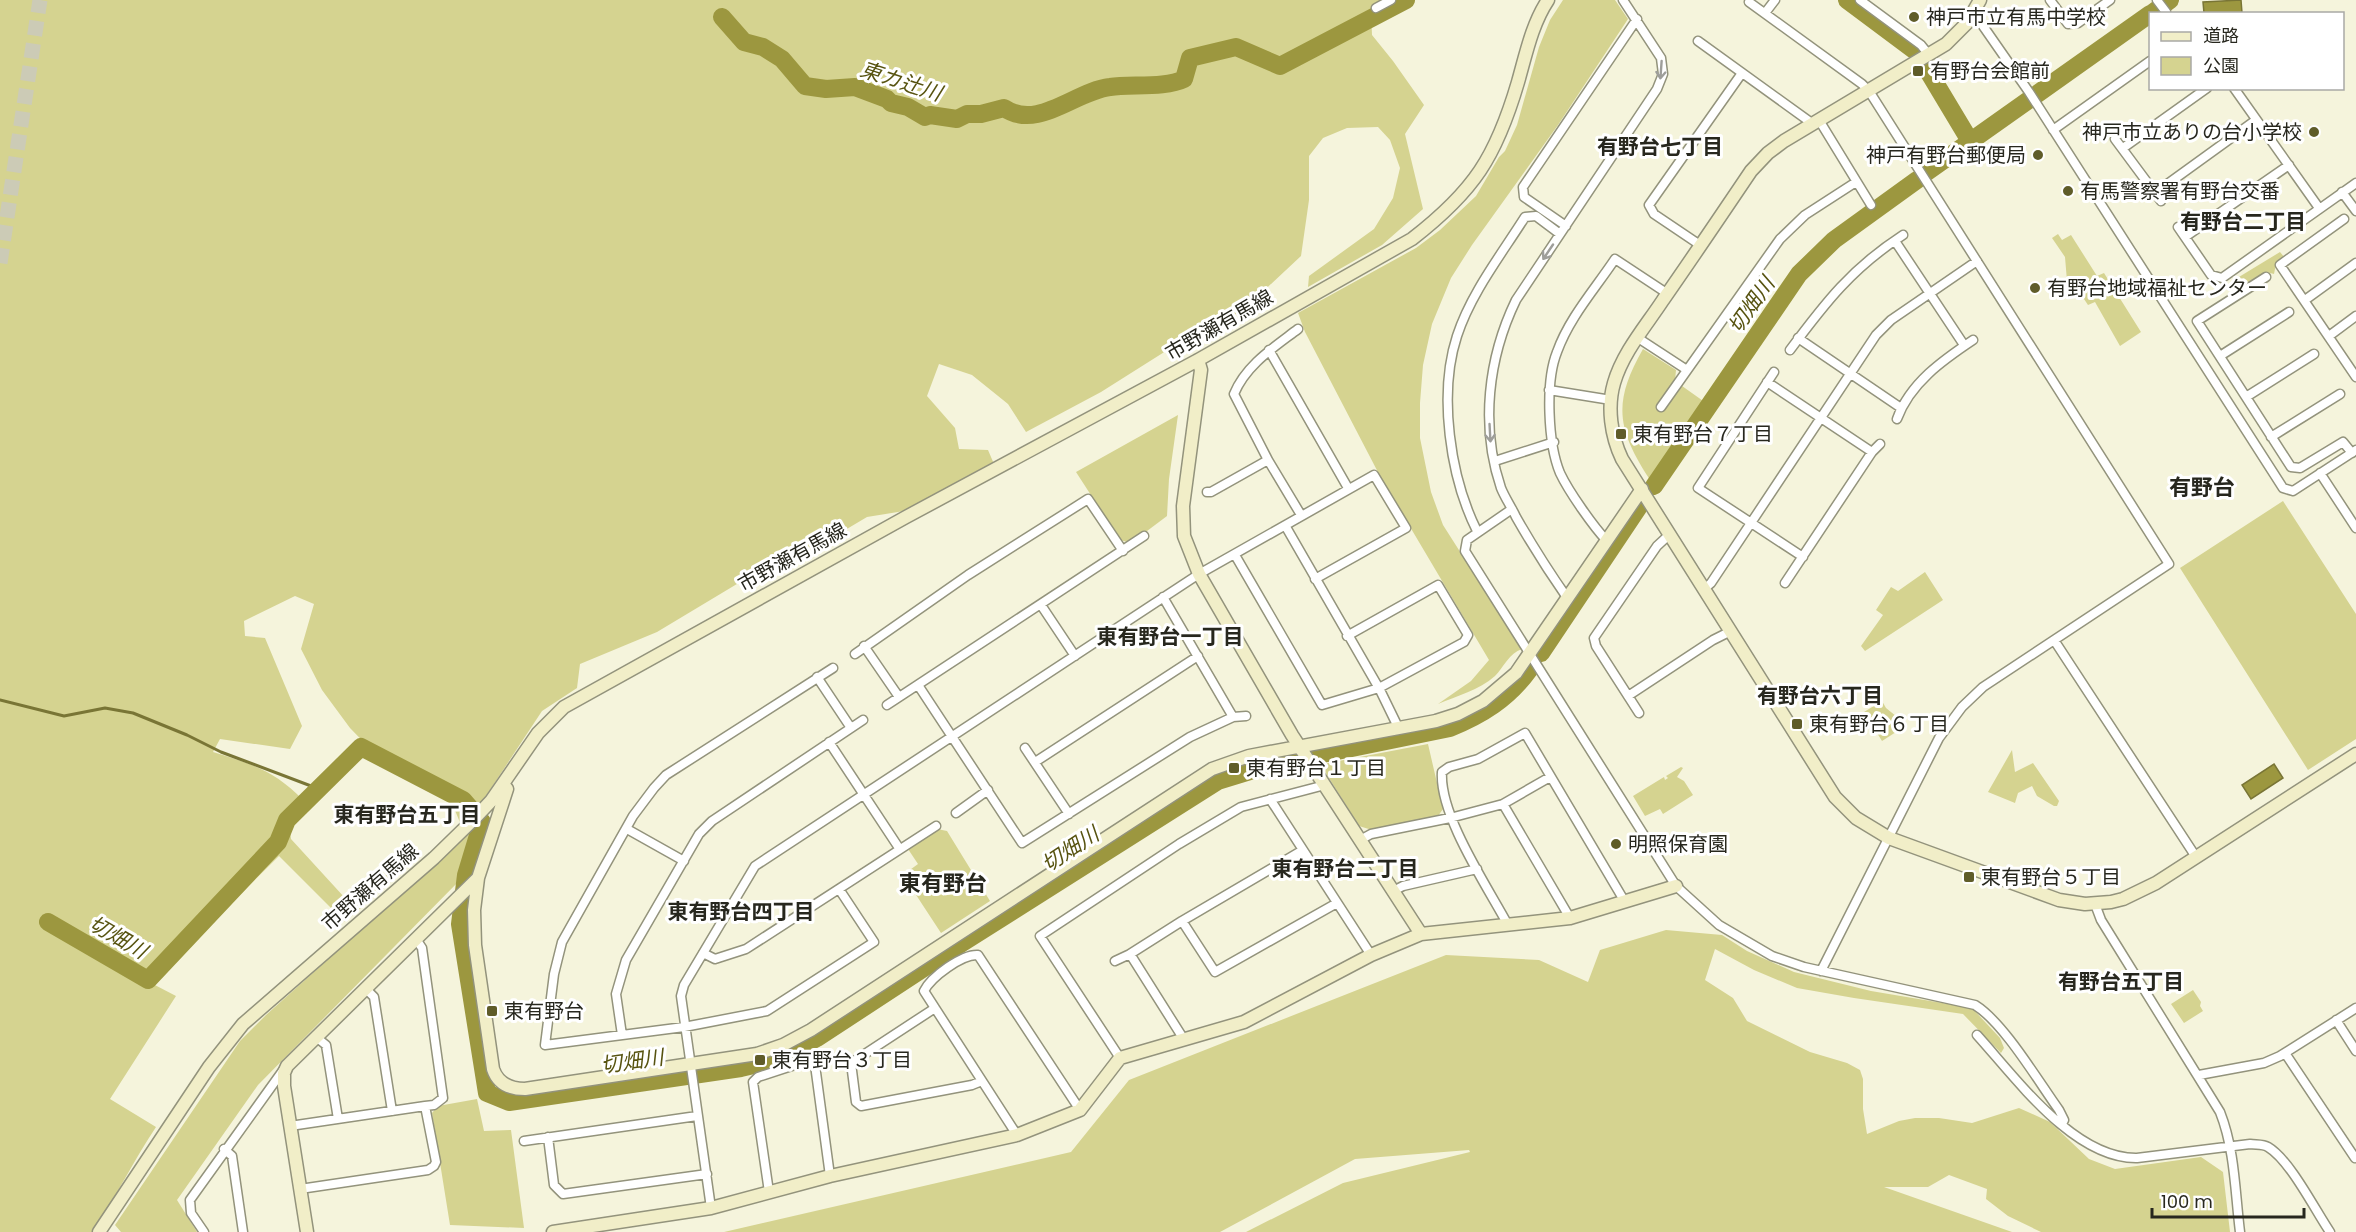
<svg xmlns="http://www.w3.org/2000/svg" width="2356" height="1232" font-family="Poppins,'Noto Sans JP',sans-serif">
<rect width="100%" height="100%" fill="#f5f4dc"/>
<!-- green -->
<path fill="#d5d390" d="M0,0H1380L1371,12L1372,35L1393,61L1424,105L1405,134L1423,209L1382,245L1308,287L1309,276L1374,229L1393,198L1400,168L1390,140L1378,127L1347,128L1323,138L1309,156V200L1301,256L1242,311L1177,344L1101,392L1026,432L1008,404L972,375L939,364L927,396L955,428L959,449L988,450L994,464L904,511L867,517L835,536L772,563L657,632L580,664L577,688L542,711L482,802L461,825L452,803L381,760L350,728L322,690L301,649L314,604L295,596L244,621L245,636L265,638L302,726L290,749L220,739L213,752C251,764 274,770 303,800L288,815L291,839L345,898L422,855L345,922L279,856L151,983L176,996L110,1099L156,1127C133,1161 116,1198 92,1232H0Z
M1563,0H1615L1628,19L1558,125L1472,245L1451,278L1432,324L1423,365L1420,403V438L1431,492L1443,525L1522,649C1509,653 1504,667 1495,676C1479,690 1457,696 1438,704L1471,681L1489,660L1381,478L1305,332L1298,313L1416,248L1440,230L1476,196L1499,157L1505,151L1517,125L1539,47L1550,20Z
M2058,234L2062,240L2071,235L2097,276L2104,273L2141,332L2120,346L2095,302L2088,305L2082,296L2077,295L2067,281L2065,257L2052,238Z
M2280,252L2285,258L2276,264L2274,274L2266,272L2238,292L2232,283L2234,280Z
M1643,349L1676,370L1675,381L1706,403L1652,483C1618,431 1611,405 1643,349Z
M1178,415L1169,479L1167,516L1131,543L1120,540L1076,472Z
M2283,501L2356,614V739L2308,770L2180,568Z
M1925,572L1943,600L1865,651L1861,646L1883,615L1876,610L1891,587L1898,591Z
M1882,701L1886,708L1907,725L1882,741L1864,712Z
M1428,744L1443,809L1438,816L1372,830L1359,826L1322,767L1323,764Z
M2012,750L2015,772L2033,763L2059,801L2057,806H2054L2037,796L2032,786L2018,793L2015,803L1988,792Z
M1681,767L1683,768L1677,777L1684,781L1693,795L1663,814L1660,809L1645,816L1633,796L1664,777L1665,780L1668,778L1666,776Z
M478,825L461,879L258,1085L177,1200L197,1232H121L115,1225L240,1041L266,1015Z
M937,829L947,831L990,901L941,933L903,875L918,864L908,849Z
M1666,930L1722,935L1747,951L1794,972L1871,991L1972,1008L2000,1038L2004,1048L2001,1053L1963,1014L1854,998L1797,988L1754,970L1715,949L1705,980L1733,998L1747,1021L1810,1052L1847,1063L1860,1070L1863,1079V1109L1867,1134L1899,1121L1915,1118H1939L1972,1123L2019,1108L2050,1122L2089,1159L2115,1169L2201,1157L2223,1172L2230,1232H2041L2008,1216L1986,1199L1987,1189L1949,1175L1928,1187H1884L2012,1232H1246L1343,1183L1470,1152L1469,1150L1355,1159L1220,1232H724L1071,1152L1129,1080L1446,955L1539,960L1588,982L1600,950Z
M2193,990L2201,1002L2200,1006L2203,1011L2184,1023L2171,1004Z
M477,1099L484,1131L511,1130L524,1228L450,1225L432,1113L438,1106Z"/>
<!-- water -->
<path fill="#9c973f" stroke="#797535" stroke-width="1.5" d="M2241,0L2242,13H2204L2203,2Z
M2274,764L2283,778L2251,799L2242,785Z"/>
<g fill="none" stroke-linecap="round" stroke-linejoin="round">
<!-- stream -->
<path stroke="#797535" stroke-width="3" d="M0,700L64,716L105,708L133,713L187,735L221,752L319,789"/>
<!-- river -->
<path stroke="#9c973f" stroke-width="18" d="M1847,0L1914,50
M2151,14L2170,0
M722,17L744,42L763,47L782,59L805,86L826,89L855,87L887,99L891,103L908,107L925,117L930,115L957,119L967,114H981L1004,108C1038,131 1075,91 1110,87C1131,84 1166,88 1184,79L1190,58L1236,47L1280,66L1406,0
M1928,71L1970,141
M1927,172L2150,14
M1654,486L1799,274L1834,240L1917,180
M1541,653L1638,508
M48,922L148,980L278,842L287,820L361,747L463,800L482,822L466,875L460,924L487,1093L509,1102L741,1068C769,1062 792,1052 817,1038L962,943L1218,781L1273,764L1450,728C1482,715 1508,699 1529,670"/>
<!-- highway-tunnel -->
<path stroke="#cccbb6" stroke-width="15" stroke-dasharray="15 8" stroke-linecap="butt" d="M0,263L40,0"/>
<defs>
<path id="street" d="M1860,0L1921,45L1929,55
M2050,0L2068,24L2078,23L2110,0
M2157,0L2166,12
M1749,2L1862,84L1869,91L2169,564L1983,687L1962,707L1939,738L1821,971
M1376,8L1391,0
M1765,13L1775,0
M1974,13L2029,92L2283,488L2293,491L2356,450
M1698,41L1813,124
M2234,88L2319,208
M1819,120L1871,205
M2053,130L2150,61
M2115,139L2161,201
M2123,148L2207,88
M2342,192L2356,211
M2155,193L2256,120
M2344,219L2280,265L2356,377
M1566,226L1524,197L1523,187L1637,19
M2178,227L2211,275L2222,278L2356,183
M2185,237L2289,165
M1895,241L1964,345
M1700,245L1654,214L1649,205L1742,73
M2266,277L2197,321L2291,467L2300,468L2343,442L2352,453
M2305,300L2356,263
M1298,329C1273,348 1246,365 1234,394L1268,460L1301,515
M2329,336L2356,316
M1638,338L1687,370
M1798,338L1901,408
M1269,350L1348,488
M1790,350C1825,303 1852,268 1903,235
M2220,356L2289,312
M1774,372L1698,488L1803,557
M1767,382L1872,452
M1549,390L1611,400
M2246,397L2314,354
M1661,407L1780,239L1805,215L1856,182
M1897,419C1910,383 1943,360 1973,340
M2271,437L2340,394
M1495,461L1554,442
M2320,473L2356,528
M1207,492H1211L1268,460
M1512,509L1467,540L1465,551L1676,886L1719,925L1772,956L1804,967L1975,1005C2004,1023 2038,1081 2059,1110L2064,1120L2062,1124
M1286,527L1380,690L1399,729
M1477,531C1450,477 1438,394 1457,336C1471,293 1501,255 1525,217L1536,216L1560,234
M1607,541C1593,526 1569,492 1560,473C1548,444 1545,382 1557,352C1569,318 1595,289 1615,259L1668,294
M1235,555L1322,705L1379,688L1464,642L1468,635L1438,585L1347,636
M1785,583L1872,452L1880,444
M1704,589L1711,583L1876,335L1891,320L1977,261
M1163,597L1233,717
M1568,599C1549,572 1532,545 1516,517C1512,508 1505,498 1501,488C1480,426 1488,358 1516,300L1657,89L1663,74L1661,58L1623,0
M1041,605L1075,656
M2054,640L2196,857
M864,646L899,697
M855,654L968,575L1088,499L1123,551
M833,668L666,775L654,788L633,816L562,942L554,974L545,1045L684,1027L767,1011L874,942L839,889
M817,677L851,728
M918,685L1022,843L1190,737L1233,717L1246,716
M1628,696L1713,640L1731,631
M887,705L1144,536
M1639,713L1596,646L1594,638L1657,546L1670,534
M829,742L899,848
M1025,748L1069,814
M1035,762L1198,656
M1270,799L1371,955
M1503,804L1570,918
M956,813L988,790
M627,829L684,861
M1360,840L1371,834L1450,818L1503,804L1550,777
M1303,850L1182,921L1215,972L1337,903
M1393,891L1403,886L1477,869
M2095,904L2101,920L2220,1112C2235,1150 2235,1192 2240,1232
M1182,921L1130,954L1183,1038
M1508,925C1487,886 1439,815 1442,772L1449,767L1478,759L1525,733L1625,902
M416,939L422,948L443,1098L434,1105L425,1106
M703,953L715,959L746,949L936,826
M1115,961L1130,954
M366,989L374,997L392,1111
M935,1008L851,1063L856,1102L861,1106L972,1085L982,1081
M2336,1020L2356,1051
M622,1035L616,994L626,960L699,834L712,821L863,720
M1977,1035C2016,1078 2074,1159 2137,1158L2250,1144C2256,1145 2263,1144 2268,1147C2290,1160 2315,1210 2330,1232
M316,1037L326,1045L338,1119
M2285,1053L2355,1158
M1120,1058L1040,936L1179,844L1241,807L1325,785
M2199,1075L2264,1063L2280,1056L2356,1008
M290,1126L425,1106L436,1162L434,1166L428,1170L300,1189
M1017,1135L924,991C931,977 962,954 978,955L1080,1110
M548,1137L554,1185L563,1194L707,1174
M524,1141L697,1116
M224,1149L232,1156L243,1232
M769,1192L753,1082L758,1077L807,1061L815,1065L830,1176
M711,1208L681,996L684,985L755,866L1199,574L1374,475L1406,528L1315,579
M204,1232L191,1213L190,1200L284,1069"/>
<path id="secondary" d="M1980,0L1967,23L1946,44L1784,141L1768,153L1751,171C1722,214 1693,257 1663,300C1646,326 1623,352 1614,383C1607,407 1611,436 1622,459L1835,797L1856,818L1889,838L2059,900L2085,904L2111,902L2123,899L2156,883L2356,754
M1198,360L1201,370L1183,506L1184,536L1199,574L1292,735L1421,934
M503,784L507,789L478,878L474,910L475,945L493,1069C498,1084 510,1089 525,1089L757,1054L783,1045L811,1030L1212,769L1249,756L1436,721L1458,714L1483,701L1516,673L1642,489
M99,1232L209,1067L243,1024L434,858L473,820L491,801L538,733L564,707L906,517L1198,360L1412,239C1474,191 1496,157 1518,82C1526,54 1532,24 1548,0
M307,1232L284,1086V1073L287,1066L478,878
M553,1232L711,1208L830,1176L1017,1135L1080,1110L1120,1058L1244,1022L1371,955L1421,934L1570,918L1676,886"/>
</defs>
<!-- street casing -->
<use href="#street" stroke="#93937c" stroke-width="11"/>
<!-- secondary casing -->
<use href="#secondary" stroke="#93937c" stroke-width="15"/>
<!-- street -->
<use href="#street" stroke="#fff" stroke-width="8"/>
<!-- secondary -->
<use href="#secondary" stroke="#f1eec8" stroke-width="12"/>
</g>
<!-- one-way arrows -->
<defs><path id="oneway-shaft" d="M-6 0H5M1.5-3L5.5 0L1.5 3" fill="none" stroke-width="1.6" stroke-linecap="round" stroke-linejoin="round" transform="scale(1.5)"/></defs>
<g stroke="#9e9e9a">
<use href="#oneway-shaft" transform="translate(1661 70) rotate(94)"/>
<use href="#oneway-shaft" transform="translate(1548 252) rotate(124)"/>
<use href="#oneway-shaft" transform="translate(1490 433) rotate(87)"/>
</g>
<!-- markers -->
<g fill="#5f5c29" stroke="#fff" stroke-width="2">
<circle cx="1914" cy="17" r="6"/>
<rect x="1912" y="65" width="12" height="12" rx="3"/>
<circle cx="2314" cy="132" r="6"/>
<circle cx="2038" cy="155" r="6"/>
<circle cx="2068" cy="191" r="6"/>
<circle cx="2035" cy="288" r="6"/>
<rect x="1615" y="428" width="12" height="12" rx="3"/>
<rect x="1791" y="718" width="12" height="12" rx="3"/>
<rect x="1228" y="762" width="12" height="12" rx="3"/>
<circle cx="1616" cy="844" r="6"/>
<rect x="1963" y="871" width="12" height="12" rx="3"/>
<rect x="486" y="1005" width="12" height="12" rx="3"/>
<rect x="754" y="1054" width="12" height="12" rx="3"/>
</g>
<g text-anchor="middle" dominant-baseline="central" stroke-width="6" stroke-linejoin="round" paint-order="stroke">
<!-- poi labels -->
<g font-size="20" fill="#27271e" stroke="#fff" text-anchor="start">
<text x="1926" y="17">神戸市立有馬中学校</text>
<text x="1930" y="71">有野台会館前</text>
<text x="2302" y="132" text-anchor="end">神戸市立ありの台小学校</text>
<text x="2026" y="155" text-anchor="end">神戸有野台郵便局</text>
<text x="2080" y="191">有馬警察署有野台交番</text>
<text x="2047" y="288">有野台地域福祉センター</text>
<text x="1633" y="434">東有野台７丁目</text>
<text x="1809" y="724">東有野台６丁目</text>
<text x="1246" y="768">東有野台１丁目</text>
<text x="1628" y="844">明照保育園</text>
<text x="1981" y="877">東有野台５丁目</text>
<text x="504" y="1011">東有野台</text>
<text x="772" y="1060">東有野台３丁目</text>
</g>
<!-- street labels -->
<g font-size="20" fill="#27271e" stroke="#fff">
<text transform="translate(1219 325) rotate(-30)">市野瀬有馬線</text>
<text transform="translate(792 557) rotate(-29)">市野瀬有馬線</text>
<text transform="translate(370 887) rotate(-41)">市野瀬有馬線</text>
</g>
<!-- water labels -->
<g font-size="21" font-style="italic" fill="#575310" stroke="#fff">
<text transform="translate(901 81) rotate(18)">東カ辻川</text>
<text transform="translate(1751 305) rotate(-55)">切畑川</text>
<text transform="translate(1070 849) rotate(-33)">切畑川</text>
<text transform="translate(118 937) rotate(30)">切畑川</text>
<text transform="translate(632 1061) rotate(-8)">切畑川</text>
</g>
<!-- neighbourhood labels -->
<g font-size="21" font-weight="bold" fill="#27271e" stroke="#fff">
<text x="1660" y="146">有野台七丁目</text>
<text x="2243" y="221">有野台二丁目</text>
<text x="1170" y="636">東有野台一丁目</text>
<text x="1820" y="695">有野台六丁目</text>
<text x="407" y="814">東有野台五丁目</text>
<text x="1345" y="868">東有野台二丁目</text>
<text x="741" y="911">東有野台四丁目</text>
<text x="2121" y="981">有野台五丁目</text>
</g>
<!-- quarter labels -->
<g font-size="22" font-weight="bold" fill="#27271e" stroke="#fff">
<text x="2202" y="487">有野台</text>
<text x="943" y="883">東有野台</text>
</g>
</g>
<!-- legend -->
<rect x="2149" y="12" width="195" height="78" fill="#ffffff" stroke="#a9a9a5" stroke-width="1.5"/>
<rect x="2161" y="32" width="30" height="9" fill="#f1eec8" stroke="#a9a9a5" stroke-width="1.5"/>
<text x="2203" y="42" font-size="18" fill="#27271e">道路</text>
<rect x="2161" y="57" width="30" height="18" fill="#d5d390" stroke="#a9a9a5" stroke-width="1.5"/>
<text x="2203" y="72" font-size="18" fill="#27271e">公園</text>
<!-- scale -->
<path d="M2152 1208v9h152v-9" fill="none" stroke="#27271e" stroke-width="3"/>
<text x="2161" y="1208" font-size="18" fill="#27271e" stroke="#ffffff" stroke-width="4.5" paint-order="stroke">100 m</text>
</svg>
